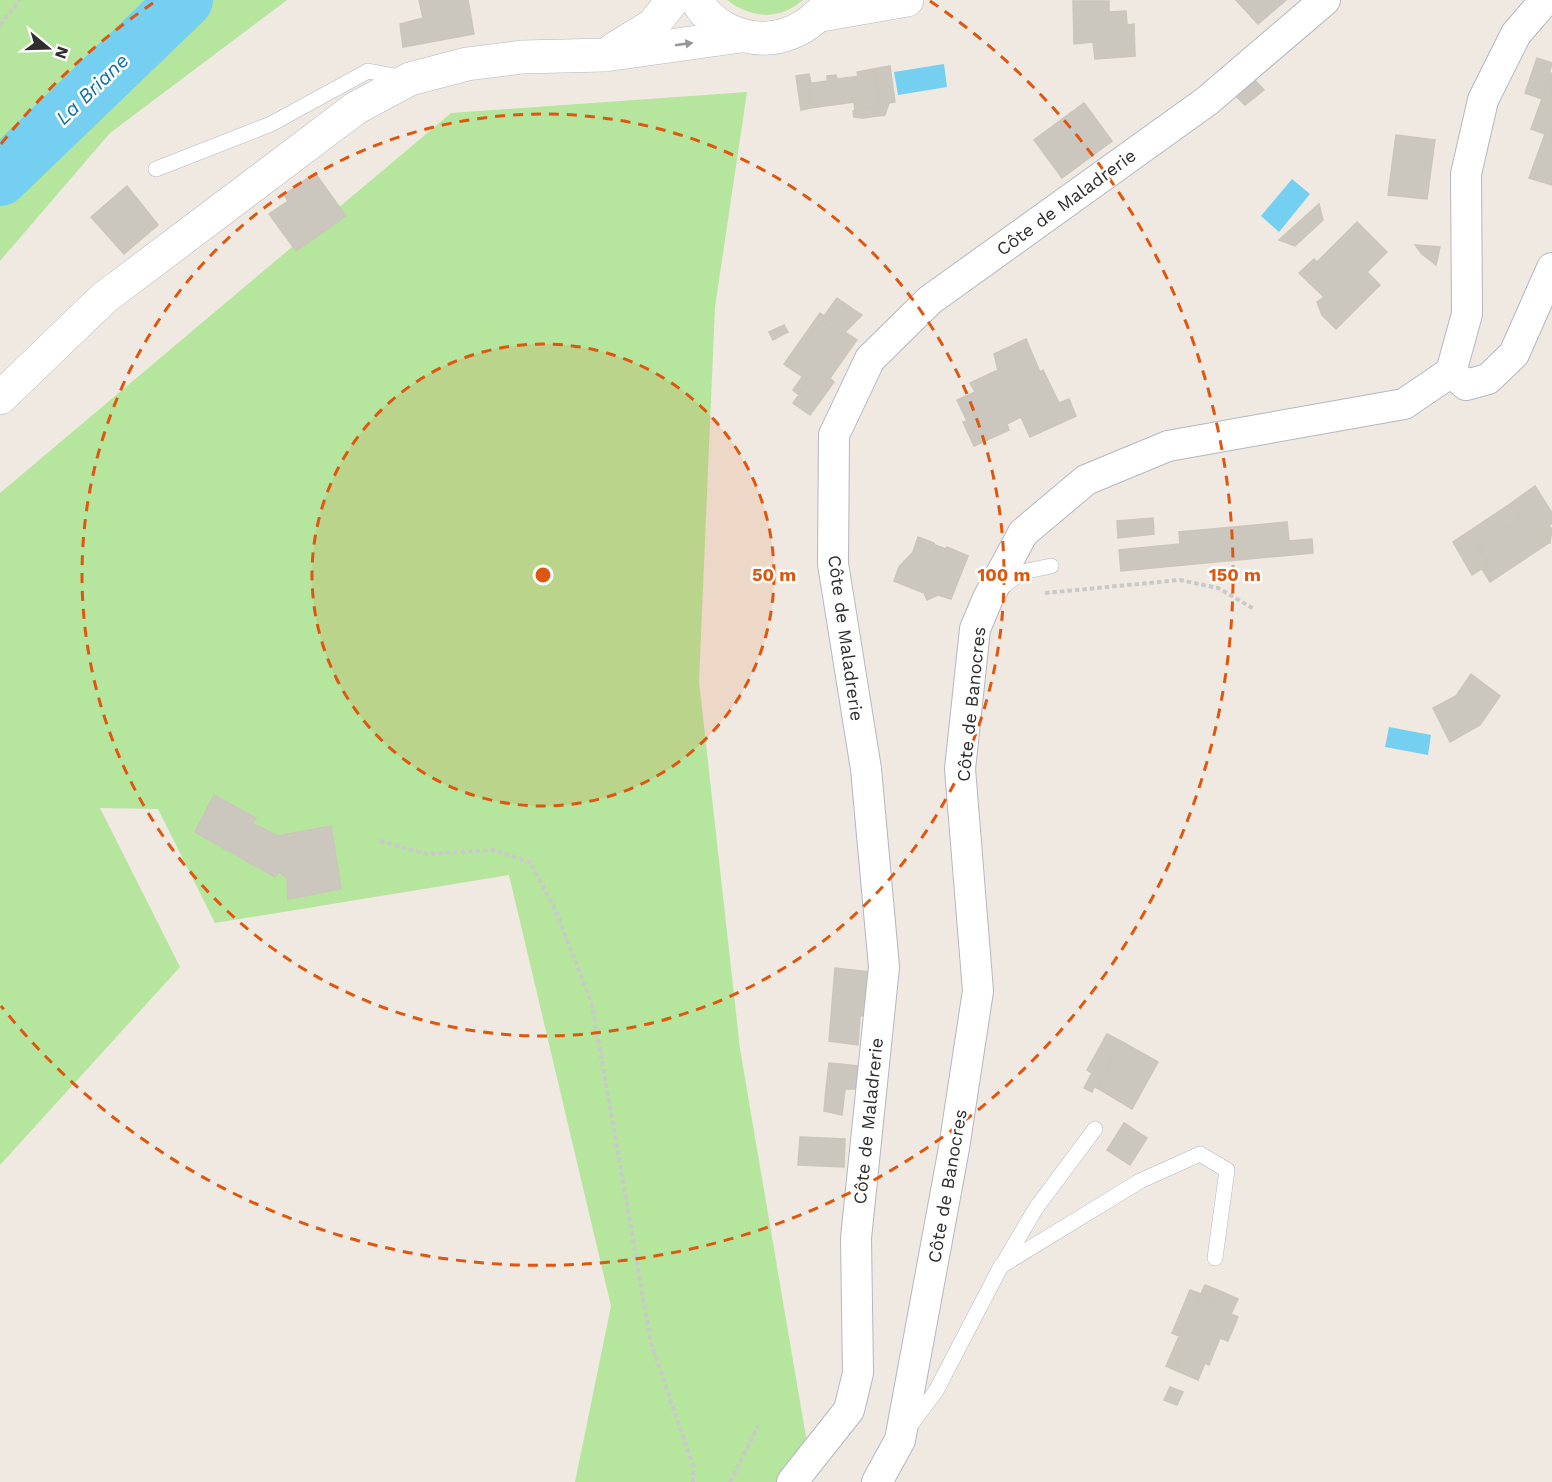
<svg xmlns="http://www.w3.org/2000/svg" width="1552" height="1482" font-family="'Work Sans',sans-serif">
<rect width="100%" height="100%" fill="#efe9e1"/>
<!-- green -->
<path fill="#b6e59e" d="M0,0H287L110,133L0,261Z
M727,0H803C780,21 750,18 727,0Z
M747,92L715,307L699,681L740,1049L807,1443L778,1482H575L611,1306L509,875L215,923L158,809L100,808L180,967L0,1165V493L451,113Z"/>
<!-- water -->
<path fill="#75cff0" d="M944,64L947,87L898,95L894,72Z
M1292,179L1310,194L1279,232L1261,216Z
M1389,727L1431,735L1428,755L1385,747Z"/>
<g fill="none" stroke-linecap="round" stroke-linejoin="round">
<!-- river -->
<path stroke="#75cff0" stroke-width="56" d="M0,178L185,0"/>
</g>
<!-- building -->
<path fill="#cbc7bf" stroke="#cbc5ba" stroke-width="1.5" d="M419,0H468L474,34L403,47L400,24L423,18Z
M1236,0H1286L1258,24Z
M1073,1H1109V12L1126,11L1127,25L1134,24L1135,56L1095,59L1093,42L1074,44Z
M1537,58L1552,63L1542,99L1525,93Z
M890,66L895,102L889,103L885,115L863,118L854,117L853,111L880,107L875,74L858,76L857,72Z
M1551,73H1552V102L1542,99Z
M809,74L811,83L807,84L811,108L801,110L796,76Z
M875,74L880,107L855,111L854,102L811,108L807,84L827,81V76L836,75L837,79Z
M1253,78L1264,90L1245,105L1234,94Z
M1542,99L1552,102V185L1529,178L1545,134L1531,129Z
M1084,103L1112,141L1062,178L1034,140Z
M1396,135L1435,140L1427,199L1388,195Z
M315,173L346,216L296,251L269,214L288,201L284,195Z
M127,186L158,225L124,254L91,217Z
M1319,204L1323,220L1295,246L1279,240Z
M1357,222L1387,252L1367,272L1380,285L1336,329L1322,315L1317,302L1324,297L1299,273L1314,259L1317,262Z
M1415,245L1440,247L1436,265L1422,254Z
M837,298L862,315L845,332L857,340L854,344L821,321L788,367L784,364L820,313L824,316Z
M821,321L854,344L830,378L834,382L810,415L793,403L809,381L788,367Z
M784,325L788,332L773,340L769,332Z
M1026,339L1040,372L1043,370L1059,403L1069,399L1076,416L1030,437L1021,417L1007,424L1009,430L974,446L963,422L967,421L957,400L975,392L970,383L998,370L994,354Z
M802,377L809,381L799,395L793,390Z
M1535,486L1552,513V523L1542,530L1550,542L1490,582L1482,569L1489,564L1478,547L1520,518L1510,504Z
M1510,504L1520,518L1478,547L1489,564L1472,575L1453,542Z
M1153,518L1154,534L1118,538L1117,521Z
M1287,522L1289,541L1312,539L1313,553L1121,571L1119,550L1180,544L1179,532Z
M1549,525L1552,530L1550,542L1542,530Z
M918,537L934,543L938,553L943,555L947,547L968,556L951,599L938,595L927,600L924,593L894,581L899,567L913,552Z
M935,545L946,549L943,555L938,553Z
M1471,674L1500,696L1480,725L1450,742L1433,708L1456,696Z
M214,795L256,818L252,823L278,836L331,826L341,889L288,899L287,878L279,872L275,877L195,832Z
M835,968L870,972L867,1015L860,1016L858,1045L829,1041Z
M1107,1034L1119,1040L1110,1057L1113,1059L1097,1088L1094,1087L1092,1092L1084,1088L1092,1073L1087,1070Z
M1119,1040L1158,1062L1132,1109L1097,1088L1113,1059L1110,1057Z
M829,1063L859,1066L855,1089H826Z
M826,1089H845L842,1115L824,1111Z
M1124,1123L1147,1138L1130,1165L1107,1150Z
M800,1137L845,1139L844,1167L798,1165Z
M1205,1285L1220,1291L1215,1301L1201,1294Z
M1190,1290L1201,1294L1189,1322L1186,1320L1179,1336L1172,1333Z
M1220,1291L1238,1299L1231,1314L1238,1317L1228,1341L1220,1338L1209,1365L1205,1363L1198,1380L1175,1370L1183,1352L1174,1348L1186,1320L1189,1322L1201,1294L1215,1301Z
M1174,1348L1183,1352L1175,1370L1166,1366Z
M1170,1387L1183,1392L1177,1405L1164,1400Z"/>
<g fill="none" stroke-linecap="round" stroke-linejoin="round">
<defs>
<path id="lane" d="M156,169L271,124L368,71L404,78
M1002,587L1022,572L1051,566
M1003,1264L1036,1208L1095,1129
M909,1427L936,1391L1001,1266L1140,1181L1200,1154L1227,1170L1215,1258"/>
<path id="street" d="M1451,372L1466,385L1488,379L1514,354L1552,268
M792,1482L849,1410L858,1373L856,1238L884,967L866,769L833,564L834,435L870,359L930,300L1207,101L1325,0
M877,1482L900,1440L954,1148L978,991L960,769L975,629L988,598L1023,533L1086,480L1168,446L1404,404L1451,372L1467,314L1466,174L1483,100L1516,34L1545,0"/>
<path id="secondary" d="M697,0C702,12 715,23 726,29C767,49 805,35 832,0
M821,15L907,0
M614,49L653,25L673,0
M0,398L104,298L356,108L410,79L467,64L522,57L605,55L741,36"/>
</defs>
<!-- lane casing -->
<use href="#lane" stroke="#b4b7c1" stroke-width="16"/>
<!-- street casing -->
<use href="#street" stroke="#b4b7c1" stroke-width="32"/>
<!-- secondary casing -->
<use href="#secondary" stroke="#b4b7c1" stroke-width="34"/>
<!-- path -->
<path stroke="#c9c9c9" stroke-width="4" stroke-dasharray="4.5 3" stroke-linecap="butt" d="M0,25L20,0
M1045,593L1180,580L1218,588L1254,609
M380,841L426,854L494,850L530,862L555,909L592,1004L651,1343L693,1466V1482
M730,1482L758,1426"/>
<!-- lane -->
<use href="#lane" stroke="#fff" stroke-width="15"/>
<!-- street -->
<use href="#street" stroke="#fff" stroke-width="30"/>
<!-- secondary -->
<use href="#secondary" stroke="#fff" stroke-width="33"/>
</g>
<!-- one-way arrows -->
<defs><path id="oneway-solid" d="M-6-.8H1V-3.2L6.5 0L1 3.2V.8H-6Z" transform="scale(1.5)"/></defs>
<use fill="#969696" href="#oneway-solid" transform="translate(684 44) rotate(-8)"/>
<!-- distance rings -->
<circle cx="543" cy="575" r="231" fill="#df570e" fill-opacity=".12"/>
<g fill="none" stroke="#df570e" stroke-width="3" stroke-dasharray="10 8">
<circle cx="543" cy="575" r="231"/>
<circle cx="543" cy="575" r="461"/>
<path d="M1 144A692 692 0 0 1 156 1M930 1A692 692 0 1 1 1 1006"/>
</g>
<g text-anchor="middle" dominant-baseline="central" stroke-width="5" stroke-linejoin="round" paint-order="stroke">
<!-- street labels -->
<g font-size="18" fill="#2e2e2e" stroke="#fff">
<text transform="translate(1066 202) rotate(-36)">Côte de Maladrerie</text>
<text transform="translate(846 638) rotate(82)">Côte de Maladrerie</text>
<text transform="translate(971 704) rotate(-84)">Côte de Banocres</text>
<text transform="translate(868 1121) rotate(-84)">Côte de Maladrerie</text>
<text transform="translate(947 1186) rotate(-80)">Côte de Banocres</text>
</g>
<!-- water labels -->
<g font-size="20" font-style="italic" fill="#0d6fa3" stroke="#fff">
<text transform="translate(92 89) rotate(-44)">La Briane</text>
</g>
</g>
<circle cx="543" cy="575" r="9" fill="#df570e" stroke="#fff" stroke-width="3"/>
<g font-size="18" text-anchor="middle" font-weight="bold" fill="#df570e" stroke="#fff" stroke-width="5" stroke-linejoin="round" paint-order="stroke">
<text x="774" y="581">50 m</text>
<text x="1004" y="581">100 m</text>
<text x="1235" y="581">150 m</text>
</g>
<!-- north arrow -->
<g transform="translate(48 48) rotate(109)" stroke="#ffffff" stroke-width="4.5" paint-order="stroke">
<path d="M0-4.5L10 22L0 15L-10 22Z" fill="#2e2e2e"/>
<text y="-9" font-size="16" font-weight="bold" text-anchor="middle" fill="#2e2e2e">N</text>
</g>
</svg>
